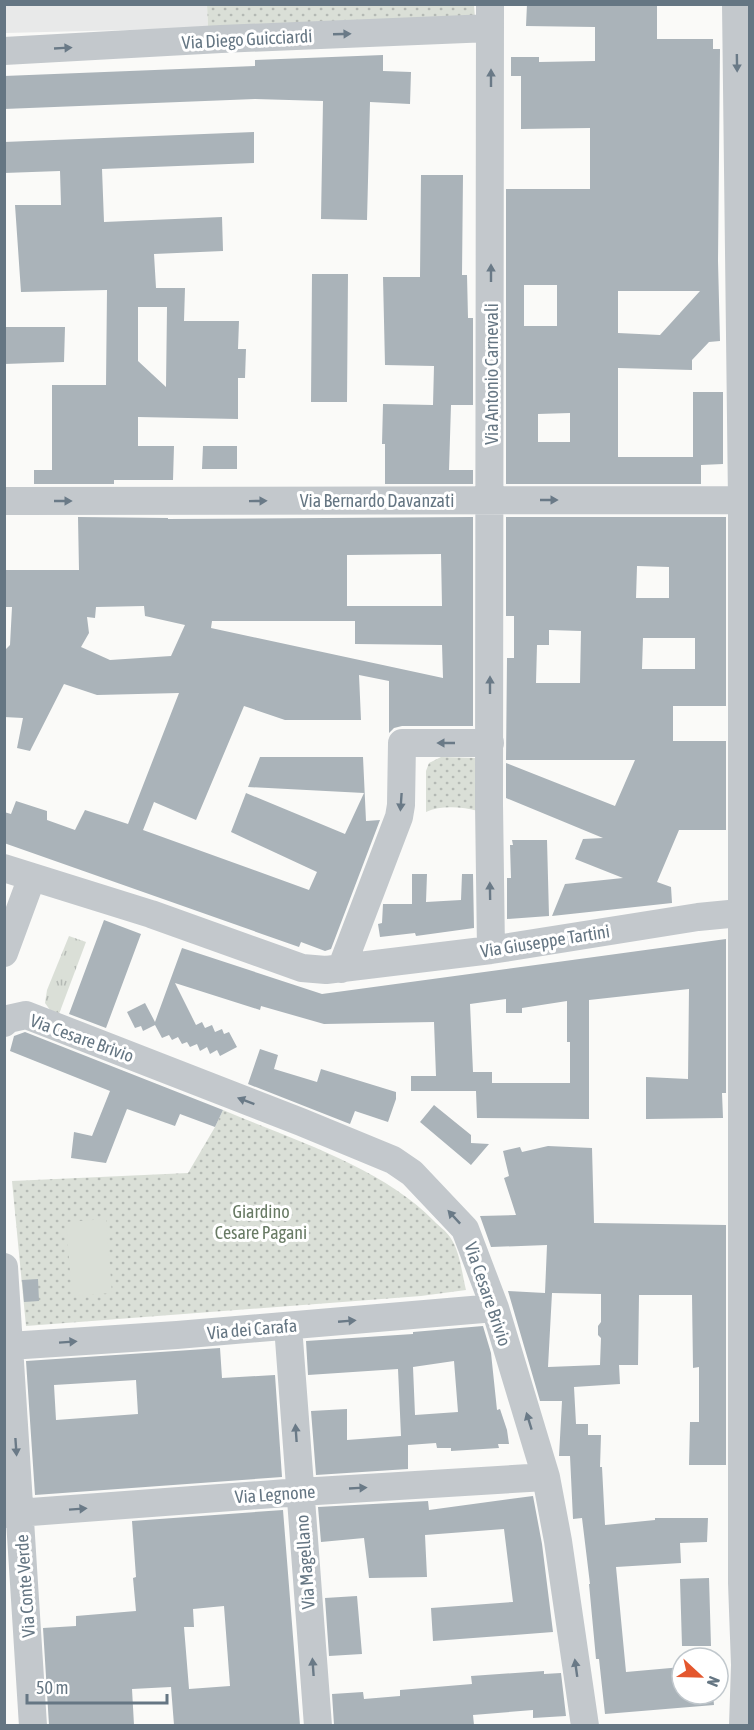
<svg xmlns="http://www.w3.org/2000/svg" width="754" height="1730" font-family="'Asap Condensed',sans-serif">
<defs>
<pattern id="grass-tufts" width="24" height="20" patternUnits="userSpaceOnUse" patternTransform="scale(1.5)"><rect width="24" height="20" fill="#dadfd7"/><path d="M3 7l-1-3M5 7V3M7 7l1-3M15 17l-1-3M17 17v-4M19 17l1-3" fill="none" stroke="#b4b9b4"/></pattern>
<pattern id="park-dots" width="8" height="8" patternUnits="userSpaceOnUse" patternTransform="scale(1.5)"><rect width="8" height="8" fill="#dadfd7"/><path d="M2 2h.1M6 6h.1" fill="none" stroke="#b4b9b4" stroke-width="1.8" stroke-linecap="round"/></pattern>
</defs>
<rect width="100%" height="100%" fill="#fafaf8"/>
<!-- built -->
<path fill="#e8e9e9" d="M5,5H207L208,28L5,33Z"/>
<!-- grass -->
<path fill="url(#grass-tufts)" d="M69,936L86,942L59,1014L50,1010L45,1003L47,990Z"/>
<!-- park -->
<path fill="url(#park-dots)" d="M207,5H474L475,18L208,28Z
M441,757L477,758L478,811C463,807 441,805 426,812V771L429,763Z
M223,1110C291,1139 382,1167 434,1221C439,1226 446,1231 450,1237C460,1251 462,1274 466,1290L421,1296L26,1326L12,1181L188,1173L215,1127Z"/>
<!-- pitch -->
<path fill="#dadfd7" d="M106,1219L112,1293L72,1296L66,1222Z"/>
<!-- building -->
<path fill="#aab3b9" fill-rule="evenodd" d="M527,4H657V39H713V49H720L718,261L720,341L709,342L692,360V370L618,368V457H693V392H723V464L701,465V484H506V189H590V128L521,129V76H511V57H539V62L595,61V27L526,26ZM524,285H557V326H524ZM618,291H700L660,335L618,333ZM570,413V442H538V414Z
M383,55V71L411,72L410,104L370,102L367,220L321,219L323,101L255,99L4,109V76L255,66V60Z
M254,132V163L102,169L104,222L222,217L223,251L154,254L156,288H185L184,321H239L238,349H246L245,378H238V419L138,417V446H174L173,480H114V484H34V470H52V385H106L107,290L21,292L15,205H61L60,171L4,173V142ZM138,307H167L166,387L138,361Z
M421,175H463L462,275H467L468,318H473V405H451L449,470H473V484H385V444H382L383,404L433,405L434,366L385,365L383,277H420Z
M312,274H348L347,402H311Z
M4,327H65L64,362L4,364Z
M203,446H237V469H202Z
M78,517L168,518V519L473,517V726H402L394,728L389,733V681L359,675L361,720H285L244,706L196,820L154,802L143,830L309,890L317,872L231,832L246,793L345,834L364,793L248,787L260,757H363L366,821L380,820L331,949L325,951L301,942L299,947L4,843V812L11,814L16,801L47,811V820L75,830L85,810L128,824L179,693L97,695L64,684L30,751L17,748L23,718L4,717V651L10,645L12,607H4V570H79ZM441,554L442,606H347V555ZM144,606L145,616L185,625L171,656L110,660L81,647L89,633L87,617L95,618L96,607ZM212,621H355V644L442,645L443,678L211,628Z
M506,517H726V706H673V741H726V830H679L657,882L671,887L672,903L552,916L565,884L623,878L575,859L583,839L603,838L506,798V763L615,806L635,760H506L507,658H514V616H506ZM637,566L669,567V598H636ZM549,630L581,631L580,683H536L537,645H549ZM643,638H695V669H642Z
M512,840H547L549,916L507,919V878H511L510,845H513Z
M412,874H427L426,902L461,900L462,874H473L474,928L416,936L415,933L380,937L378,924L382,923L383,904H412Z
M104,920L141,934L106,1028L69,1014Z
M726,939V1093H722L723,1118L646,1119V1077L688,1079L689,989L589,1000V1119L477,1118L476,1091H411V1076H436L434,1022L324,1024L261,1006L260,1010L175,983L196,1025L202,1022L205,1028L212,1025L215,1032L222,1029L224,1034L229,1032L237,1047L220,1056L217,1050L210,1054L207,1047L200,1051L197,1044L190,1047L187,1042L182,1044L178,1037L172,1040L169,1035L162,1038L155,1025L143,1031L141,1026L135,1028L127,1012L145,1003L155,1022L182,948L322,994ZM506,999V1013H522V1008L567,1001V1042H570V1083H492V1072H473L470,1004Z
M25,1032L223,1110L215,1127L180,1114L175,1126L127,1109L106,1163L71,1158L74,1132L92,1136L110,1091L10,1051L14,1036Z
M260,1049L278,1055L274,1069L317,1082L321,1069L396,1092V1099L388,1122L355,1111L350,1124L248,1084Z
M434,1105L471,1135V1143L489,1144L471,1165L420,1122Z
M548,1146L592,1148L594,1223L726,1225V1465H689L690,1422H699V1367L693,1368L692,1295H639L638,1365H619L620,1384L574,1387L576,1424H588V1435H601L600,1467H602L605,1525L655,1520V1518H708L707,1542L680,1543L681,1563L616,1567L626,1672L682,1667V1694H713L714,1705L605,1714L599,1659H596L589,1584H590L582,1518L573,1519L570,1456H559L562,1401H540L508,1291L545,1293L547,1245L491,1247L480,1216L516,1215L504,1178L509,1176L503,1151L520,1147L522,1152ZM552,1293L601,1294V1322L598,1326V1335L601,1338L600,1365L548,1367Z
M38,1279L39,1301L24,1302L22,1280Z
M483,1326L491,1353L497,1410L500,1409L507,1430L509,1444H498L499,1448L451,1451V1448H437L436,1443L408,1445V1469L316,1475L311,1411L347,1409V1440L401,1436L398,1369L308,1375L306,1341L413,1334V1332ZM454,1361L458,1412L415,1415L413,1367Z
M220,1348L222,1378L275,1375L282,1477L35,1495L26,1361ZM136,1380L138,1414L56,1420L54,1385Z
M533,1496L542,1544L553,1632L433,1641L431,1608L513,1602L504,1529L425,1535L427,1577L369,1578L364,1538L321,1542L318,1507L428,1501L429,1510Z
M283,1510L300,1725H174L171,1687L132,1689L134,1725H49L43,1628L76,1626V1616L136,1611L133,1578L136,1577L132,1521ZM224,1606L230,1686L189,1689L184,1627H194L193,1609Z
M709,1578L711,1646H682L680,1579Z
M357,1596L362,1654L329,1656L325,1598Z
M544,1671V1674L561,1673L566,1716L533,1718V1710L473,1715L474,1725H334L332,1694L363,1692L364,1699L400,1696V1690L472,1684L471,1676Z"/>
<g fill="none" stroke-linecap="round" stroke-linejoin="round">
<!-- minor -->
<path stroke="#c3c8cc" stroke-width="28" d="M490,4L489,804L491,950
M736,4L742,500V1583L745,1665L743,1726
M4,51L221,39L490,28
M4,501L750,500
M4,868L151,914L302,968L326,970L491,950L698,917L750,912
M4,953L32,877
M341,969L399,817L401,805L402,743H490
M4,1023L8,1019L26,1015L301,1122L393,1160L412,1173L465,1229L495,1308L546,1477L558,1541L585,1726
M4,1267L33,1726
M288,1326L318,1726
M9,1346L177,1335L495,1308
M4,1514L300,1492L546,1477"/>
</g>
<!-- one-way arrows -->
<defs><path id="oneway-solid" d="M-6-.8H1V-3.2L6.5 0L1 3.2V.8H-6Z" transform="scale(1.5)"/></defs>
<g fill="#6a7a87">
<use href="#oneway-solid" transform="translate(342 34) rotate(-2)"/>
<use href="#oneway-solid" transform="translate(63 48) rotate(-3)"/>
<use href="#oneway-solid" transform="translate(737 63) rotate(89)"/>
<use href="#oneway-solid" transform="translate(491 78) rotate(-90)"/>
<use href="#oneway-solid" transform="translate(491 273) rotate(-90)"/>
<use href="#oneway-solid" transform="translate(549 500)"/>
<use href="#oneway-solid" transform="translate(63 501)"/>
<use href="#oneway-solid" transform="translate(258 501) rotate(-1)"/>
<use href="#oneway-solid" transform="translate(490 685) rotate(-90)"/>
<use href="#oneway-solid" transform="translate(446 743) rotate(180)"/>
<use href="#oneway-solid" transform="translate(401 802) rotate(94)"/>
<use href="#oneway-solid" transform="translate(490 891) rotate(-91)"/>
<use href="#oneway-solid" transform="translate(246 1101) rotate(-159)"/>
<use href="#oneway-solid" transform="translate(454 1217) rotate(-133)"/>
<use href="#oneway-solid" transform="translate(347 1321) rotate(-5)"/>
<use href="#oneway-solid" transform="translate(68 1342) rotate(-4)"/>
<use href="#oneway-solid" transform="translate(529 1421) rotate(-107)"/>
<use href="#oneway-solid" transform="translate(296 1433) rotate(-94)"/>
<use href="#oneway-solid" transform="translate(16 1447) rotate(86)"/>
<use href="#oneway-solid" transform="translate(358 1488) rotate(-3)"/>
<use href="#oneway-solid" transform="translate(78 1509) rotate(-4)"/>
<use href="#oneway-solid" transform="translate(313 1667) rotate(-94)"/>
<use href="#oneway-solid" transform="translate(576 1668) rotate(-98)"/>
</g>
<g text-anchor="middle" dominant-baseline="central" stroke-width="6" stroke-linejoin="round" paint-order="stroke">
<!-- street labels -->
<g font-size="18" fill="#657683" stroke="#fff">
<text transform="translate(247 39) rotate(-3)">Via Diego Guicciardi</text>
<text transform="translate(491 374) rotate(-90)">Via Antonio Carnevali</text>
<text x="377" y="500">Via Bernardo Davanzati</text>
<text transform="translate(545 941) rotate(-9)">Via Giuseppe Tartini</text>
<text transform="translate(82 1038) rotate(20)">Via Cesare Brivio</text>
<text transform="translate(488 1294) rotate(71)">Via Cesare Brivio</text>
<text transform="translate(252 1329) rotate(-5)">Via dei Carafa</text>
<text transform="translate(275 1494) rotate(-4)">Via Legnone</text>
<text transform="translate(305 1562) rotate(-94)">Via Magellano</text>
<text transform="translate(25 1586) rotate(-94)">Via Conte Verde</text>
</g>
<!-- park labels -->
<g font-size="18" fill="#687a64" stroke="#fff">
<text x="261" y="1211">Giardino<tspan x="261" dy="21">Cesare Pagani</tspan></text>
</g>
</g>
<!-- border -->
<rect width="754" height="1730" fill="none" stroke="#657683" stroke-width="12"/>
<!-- north arrow -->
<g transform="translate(700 1676) rotate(112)"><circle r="28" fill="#ffffff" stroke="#c1c8cd" stroke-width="1.5"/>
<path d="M0-4.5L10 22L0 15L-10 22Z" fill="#e4572e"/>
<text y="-9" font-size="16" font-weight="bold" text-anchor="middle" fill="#657683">N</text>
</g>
<!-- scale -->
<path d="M27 1694v9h140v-9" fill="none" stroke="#657683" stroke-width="3"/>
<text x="36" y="1694" font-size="18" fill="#657683" stroke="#ffffff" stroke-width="4.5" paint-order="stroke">50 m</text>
</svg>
